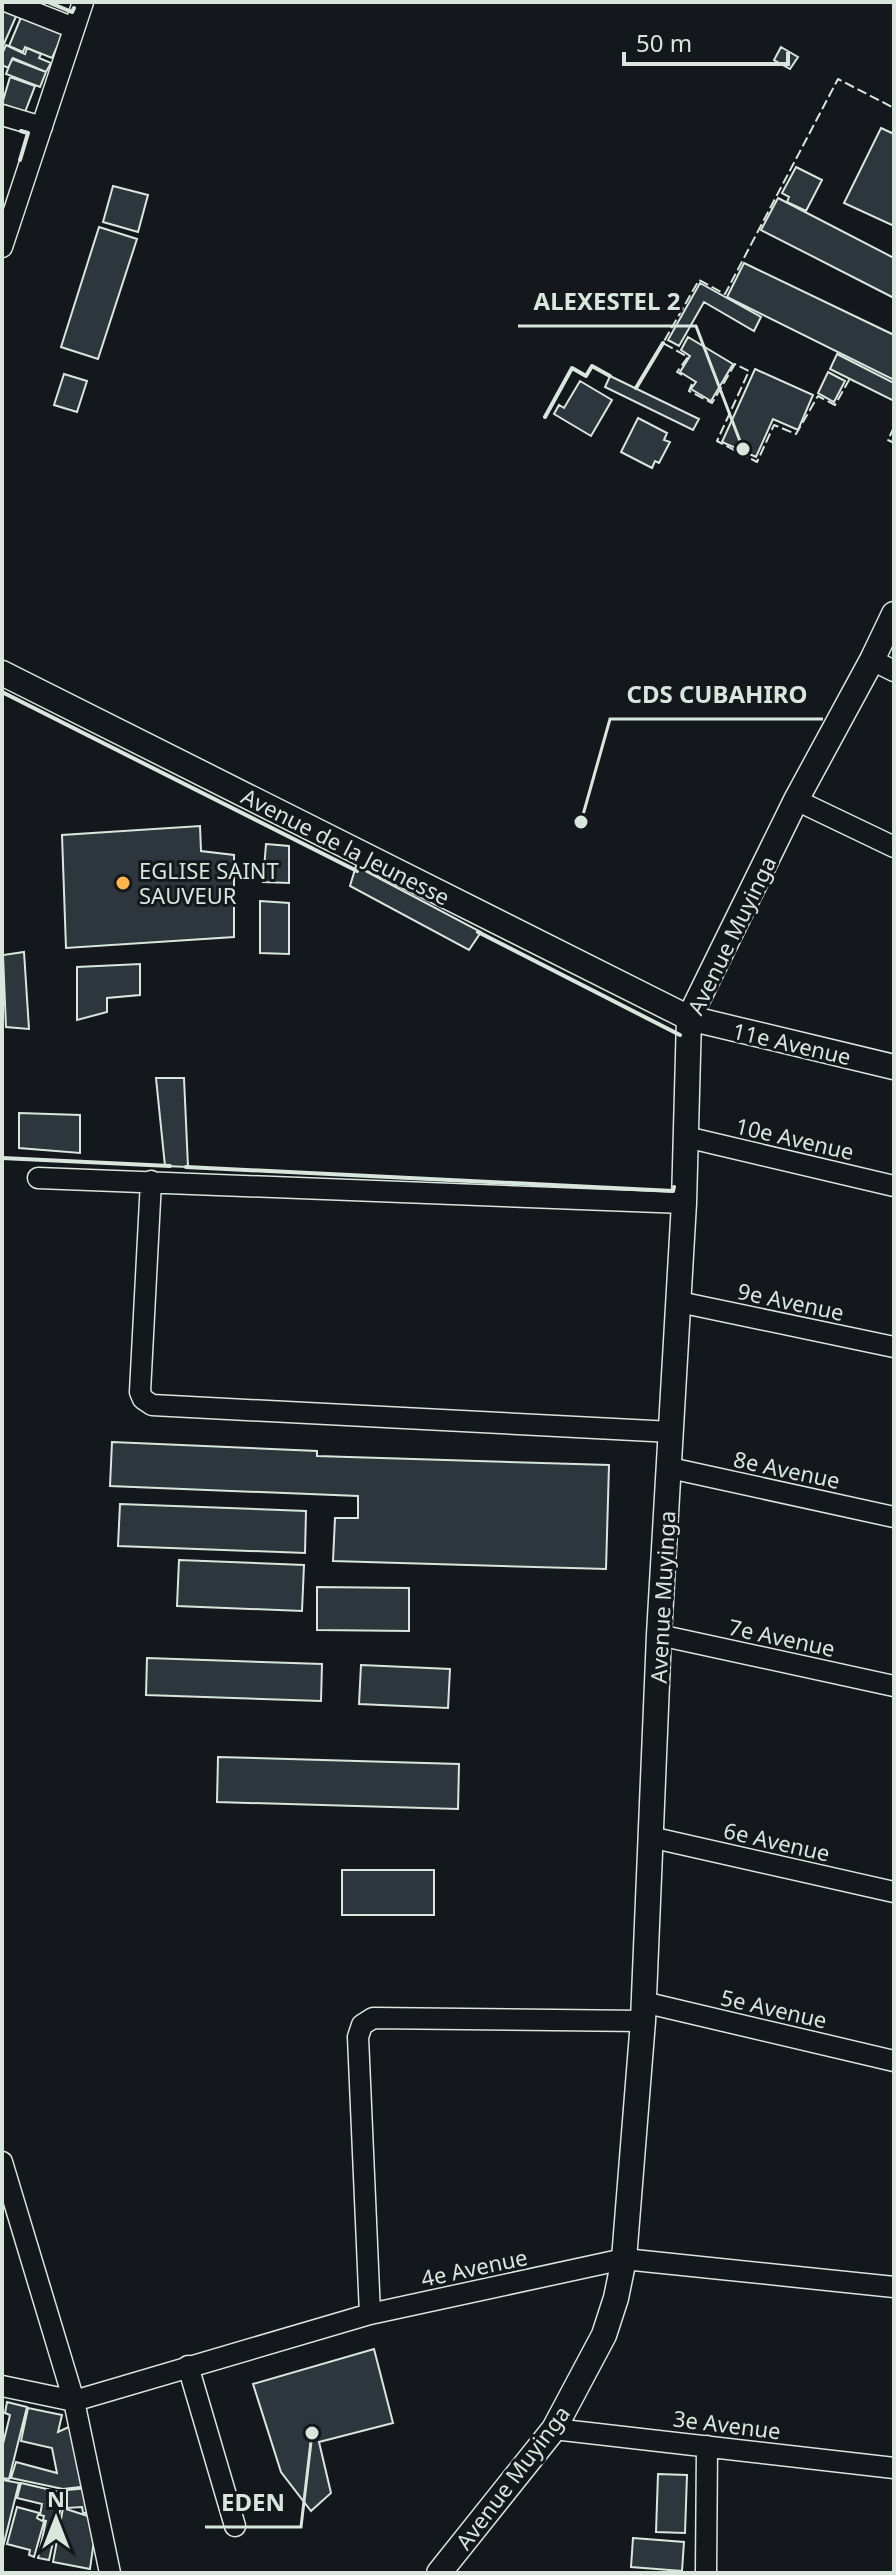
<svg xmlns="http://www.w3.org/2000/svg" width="896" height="2575" font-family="'Noto Sans',sans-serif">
<rect width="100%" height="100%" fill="#14181c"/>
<!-- building -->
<path fill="#2c363c" stroke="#d8e6dc" stroke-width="2" d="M2,5L18,12L3,46H2Z
M22,15L65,30L52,58L25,47L23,52L9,46Z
M6,45L25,54L27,48L41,54L39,58L51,63L46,72L13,58L8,68L2,65V54Z
M781,47L798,57L790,69L774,60Z
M12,59L46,72L40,87L6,74Z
M10,77L35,86L25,112L2,104Z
M881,128L894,134V226L844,203Z
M796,167L822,180L806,211L787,202L789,197L782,193Z
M113,186L148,195L138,232L103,222Z
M778,198L894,258V298L761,230Z
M99,227L137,239L98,359L61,347Z
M744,263L894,335V380L727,297Z
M700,283L761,317L754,331L704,302L679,346L668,340Z
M688,337L733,364L711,401L691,389L696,382L680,372L690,356L681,350Z
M837,354L894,383V401L830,369Z
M755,369L813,395L798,430L773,419L756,457L722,442Z
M828,372L845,381L834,402L818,393Z
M64,374L87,381L77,412L54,405Z
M610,376L699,419L693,430L605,387Z
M580,381L612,400L591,436L554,414L559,405L564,408Z
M638,418L667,433L664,440L670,442L659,463L655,461L652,468L621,452Z
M200,826L201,851L234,855V937L66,948L62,835Z
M266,844L289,846V883L263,882Z
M356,866L481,932L469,950L350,886Z
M260,901L289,903V954L260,953Z
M24,952L29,1029L6,1027L3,955Z
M140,964V995L107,998V1012L77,1020V967Z
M156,1078H184L188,1167L165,1166Z
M19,1113L80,1115V1153L19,1148Z
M112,1442L317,1451V1456L609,1465L606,1569L333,1561L335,1518H358V1496L110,1486Z
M120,1504L306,1511L305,1553L118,1546Z
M179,1560L304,1565L302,1611L177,1606Z
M317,1587L409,1588V1631L317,1630Z
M147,1658L322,1664L321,1701L146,1695Z
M361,1665L450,1669L448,1708L359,1704Z
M218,1757L459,1764L458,1809L217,1802Z
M342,1870H434V1915H342Z
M374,2349L393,2423L319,2442L331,2493L311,2511L281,2472L253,2384Z
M7,2402L27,2407L9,2479L2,2478V2448L10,2415L5,2413Z
M28,2408L62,2415L58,2432L71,2426L89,2486L63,2489L11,2478L16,2462L57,2473L52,2448L21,2441Z
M658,2474L687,2475L685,2533L656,2532Z
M3,2480L19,2483L3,2547L2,2486Z
M21,2483L64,2493L49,2560L38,2558L46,2521L43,2520L44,2516L40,2515L42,2504L17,2498Z
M89,2488L95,2513H83L82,2507L67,2508V2490Z
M17,2507L39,2513L37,2518L44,2522L34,2557L29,2555L30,2550L7,2544Z
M63,2508L97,2519L90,2569L53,2562Z
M633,2538L684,2542L682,2571L631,2567Z"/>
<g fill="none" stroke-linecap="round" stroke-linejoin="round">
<defs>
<path id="minor" d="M8,2L74,28
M2,115L42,127
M2,247L83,2
M872,660L894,671
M796,800L894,847
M686,1137L894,1186
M38,1178L684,1203
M151,1181L140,1392L143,1399L152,1405L672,1432
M679,1302L894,1347
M670,1468L894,1517
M659,1635L894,1686
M650,1837L894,1892
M643,2002L894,2061
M2,2162L74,2401L110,2573
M370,2314L358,2037L362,2025L373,2018L643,2021
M188,2366L235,2526
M2,2386L74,2401L370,2314L624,2259L894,2287
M554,2429L894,2468
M706,2573L707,2446"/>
<path id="tertiary" d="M2,673L689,1018L894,1067
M439,2573L554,2429L604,2335L616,2298L624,2259L643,2021L659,1635L684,1203L689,1018L796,800L872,660L894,614"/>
</defs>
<!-- minor casing -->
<use href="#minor" stroke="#d8e6dc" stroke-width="23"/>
<!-- tertiary casing -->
<use href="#tertiary" stroke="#d8e6dc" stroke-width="27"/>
<!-- minor -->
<use href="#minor" stroke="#14181c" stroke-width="20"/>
<!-- tertiary -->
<use href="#tertiary" stroke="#14181c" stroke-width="24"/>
<!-- fence -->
<path stroke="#d8e6dc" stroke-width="2" stroke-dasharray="10 4" stroke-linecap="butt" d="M682,375L677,372L688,357L663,343L699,280L725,294L838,79L894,108
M692,384L689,391L712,403L735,364L749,371L717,441L757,462L774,425L796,434L818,396L835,405L849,380L854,382
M894,427L888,440L894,443"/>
<!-- wall -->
<path stroke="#d8e6dc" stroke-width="4" d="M50,3L72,12L74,8
M20,160L28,133L21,131
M636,388L663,343
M545,417L572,368L586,376L592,366L610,376
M2,692L357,871
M478,932L680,1035
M2,1158L170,1166
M186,1167L673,1191L674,1187"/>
</g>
<!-- markers -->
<circle fill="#ffb74d" stroke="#14181c" stroke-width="3" cx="123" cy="883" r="8"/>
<g text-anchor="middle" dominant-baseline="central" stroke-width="6" stroke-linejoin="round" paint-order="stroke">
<!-- street labels -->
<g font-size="22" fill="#d8e6dc" stroke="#14181c">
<text transform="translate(346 846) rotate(27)">Avenue de la Jeunesse</text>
<text transform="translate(731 935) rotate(-64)">Avenue Muyinga</text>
<text transform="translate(792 1043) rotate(13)">11e Avenue</text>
<text transform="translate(795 1138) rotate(13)">10e Avenue</text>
<text transform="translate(791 1301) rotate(12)">9e Avenue</text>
<text transform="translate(787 1469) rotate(12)">8e Avenue</text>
<text transform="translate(662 1597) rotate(-87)">Avenue Muyinga</text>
<text transform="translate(782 1637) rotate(12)">7e Avenue</text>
<text transform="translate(777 1841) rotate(13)">6e Avenue</text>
<text transform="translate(774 2008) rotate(13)">5e Avenue</text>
<text transform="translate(474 2267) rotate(-12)">4e Avenue</text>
<text transform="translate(727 2424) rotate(7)">3e Avenue</text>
<text transform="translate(512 2477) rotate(-53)">Avenue Muyinga</text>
</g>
<!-- poi labels -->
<g font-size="22" fill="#d8e6dc" stroke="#14181c" text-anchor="start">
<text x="139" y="870">EGLISE SAINT<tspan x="139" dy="25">SAUVEUR</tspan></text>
</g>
</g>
<!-- callouts -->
<path fill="none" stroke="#d8e6dc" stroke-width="3" d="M743 449L696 326H518M581 822L610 719H823M312 2433L301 2527H205"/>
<g fill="#d8e6dc" stroke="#14181c" stroke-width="3">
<circle cx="743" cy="449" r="8"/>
<circle cx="581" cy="822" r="8"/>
<circle cx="312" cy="2433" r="8"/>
</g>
<g font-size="24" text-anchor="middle" font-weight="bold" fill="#d8e6dc" stroke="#14181c" stroke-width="6" stroke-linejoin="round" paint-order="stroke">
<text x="607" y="310">ALEXESTEL 2</text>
<text x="717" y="703">CDS CUBAHIRO</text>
<text x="253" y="2511">EDEN</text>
</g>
<!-- border -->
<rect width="896" height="2575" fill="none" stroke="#d8e6dc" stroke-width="8"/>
<!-- north arrow -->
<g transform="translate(56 2519)" stroke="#14181c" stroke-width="6" paint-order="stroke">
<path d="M0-6L14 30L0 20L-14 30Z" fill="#d8e6dc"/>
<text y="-12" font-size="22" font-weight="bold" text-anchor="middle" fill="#d8e6dc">N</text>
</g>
<!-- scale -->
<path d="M624 52v12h164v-12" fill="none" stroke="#d8e6dc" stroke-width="4"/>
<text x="636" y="52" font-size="24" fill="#d8e6dc" stroke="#14181c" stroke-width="6" paint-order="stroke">50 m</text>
</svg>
